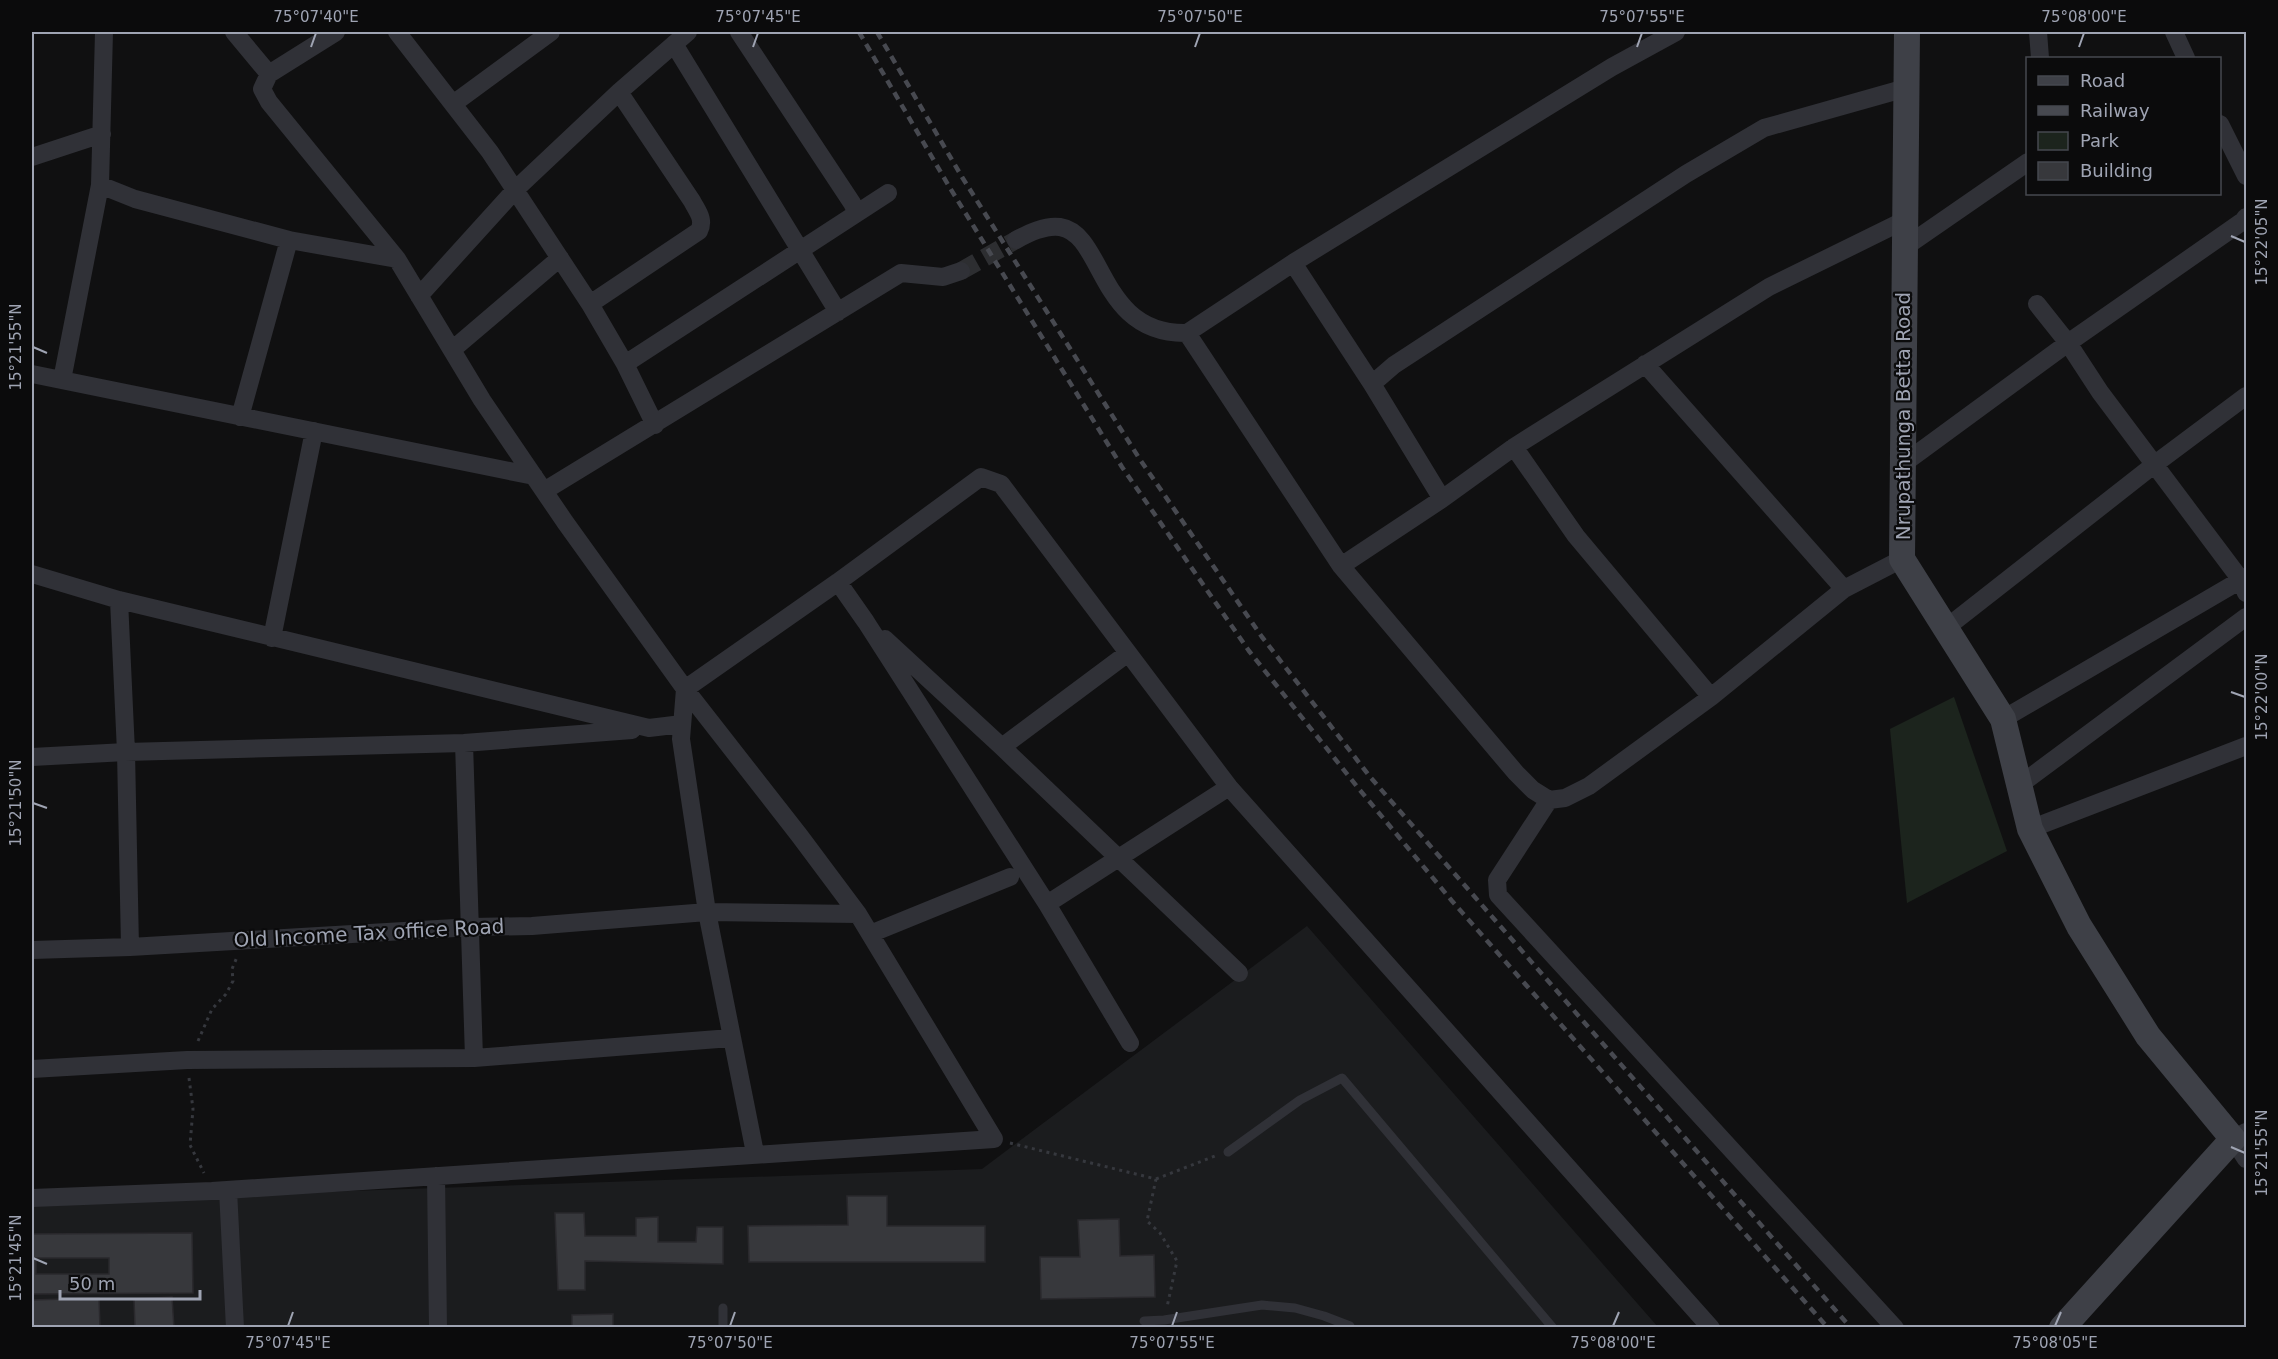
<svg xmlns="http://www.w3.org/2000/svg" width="2278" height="1359" font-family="'DejaVu Sans',sans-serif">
<rect width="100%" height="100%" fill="#101011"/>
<!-- built -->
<path fill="#1b1c1e" d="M1307,926L1658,1327H32V1202L982,1169Z"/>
<!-- green -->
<path fill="#1c241d" d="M1954,697L2007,851L1907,903L1890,729Z"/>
<!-- building -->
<path fill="#37383c" stroke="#2a292d" stroke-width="1.5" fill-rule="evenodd" d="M847,1196H887V1226H985V1262H749L748,1226L848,1225Z
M555,1213H584L585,1236H636V1218L658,1217V1242H696L697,1227H723V1264L585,1261V1290H558Z
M1119,1219L1120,1256L1154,1255L1155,1297L1041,1299L1040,1257H1080L1078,1220Z
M192,1233L193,1293L32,1294V1234ZM36,1258H109V1274H36Z
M172,1297L174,1328H135L134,1299Z
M99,1298L100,1328H32V1300Z
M613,1314V1328H572V1315Z"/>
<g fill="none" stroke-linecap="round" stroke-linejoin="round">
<!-- street-tunnel -->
<path stroke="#2d2e31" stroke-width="18" stroke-dasharray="18 9" stroke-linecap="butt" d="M961,271L1016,240"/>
<!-- path -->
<path stroke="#36383e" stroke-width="3" stroke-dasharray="3 4.5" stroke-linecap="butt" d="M198,1041L212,1009L226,994L233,981L232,969L237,957
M189,1078L193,1109L190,1145L204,1173
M1010,1143L1156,1179L1147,1221L1160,1233L1177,1261L1167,1307
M1156,1179L1215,1156"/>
<!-- lane -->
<path stroke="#303137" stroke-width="9" d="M1228,1152L1300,1100L1342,1078L1553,1328
M723,1308V1328
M1144,1321L1164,1320L1262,1305L1295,1308L1324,1316L1350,1326"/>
<!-- street -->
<path stroke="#303137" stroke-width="18" d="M104,32L100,185L135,199L289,240L397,259
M234,32L269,74
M336,32L269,74L262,89L269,102L397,259L482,400L565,522L685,689L681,739L707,912L755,1153
M397,32L490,152L590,304L625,364
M739,32L852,203L857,213
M2038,32L2040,58
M2174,32L2186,58
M674,44L838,312
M453,104L551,32
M2220,124L2246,176
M32,157L102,134
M1016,240C1029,233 1045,225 1060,227C1105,234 1098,335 1187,333L1293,263L1612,67L1676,32
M1905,247L2028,162
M1293,263L1372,384L1442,499
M419,296L515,190L619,92L688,32
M590,304L699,231C705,219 697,211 692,201L619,92
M2037,304L2068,343L2100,392L2241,580L2246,593
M1187,333L1341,566L1516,773L1533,790L1549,800L1565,798L1589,786L1711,697L1844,589L1902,559
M452,350L560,258
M1645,364L1844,589
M32,374L534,476
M62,380L100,185
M1372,384L1394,365L1686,174L1764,128L1906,88
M240,417L289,240
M655,425L625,364L888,193
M1514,447L1576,536L1711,697
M1903,464L2068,343L2243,221L2246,217
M544,491L901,273L943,277L961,271
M1341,566L1442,499L1514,447L1769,287L1905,220
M32,574L119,600L649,728L682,724
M838,582L866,622L1047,904L1229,787
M119,600L126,752L130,947
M1946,628L2155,464L2246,396
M272,638L314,431
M885,639L1002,747L1239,973
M2003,719L2246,577
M464,743L474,1058
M1002,747L1128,653
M32,757L126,752L464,743L632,730
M2021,784L2246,617
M1549,800L1497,880L1498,895L1895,1328
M2030,829L2246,746
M1047,904L1130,1043
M870,934L1010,877
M32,950L130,947L472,927L532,926L707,912L858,914
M32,1069L187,1060L474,1058L731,1038
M2246,1132L2233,1139L2246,1159
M436,1176L438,1328
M228,1190L235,1328
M32,1198L212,1191L994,1139L858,914L799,835L685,689L838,582L981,477L1001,484L1229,787L1711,1328"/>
<!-- secondary -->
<path stroke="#3e4047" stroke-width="26" d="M1907,32L1902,559L2003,719L2030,829L2079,926L2148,1036L2233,1139L2062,1328"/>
<!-- rail -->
<path stroke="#474950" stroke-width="4.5" stroke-dasharray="8 6" stroke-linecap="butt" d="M859,32L950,188L1122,467L1249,651L1359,789L1452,901L1828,1328
M877,32L962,177L1139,458L1262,637L1371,778L1851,1328"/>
</g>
<!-- ticks -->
<path fill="none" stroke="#9fa4b3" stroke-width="2" d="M311,47L316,33M753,47L758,33M1195,47L1200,33M1637,47L1642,33M2079,47L2084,33M2231,236L2245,242M33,347L47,353M2231,692L2245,697M33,803L47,808M2231,1147L2245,1153M33,1258L47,1264M288,1326L293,1312M730,1326L735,1312M1172,1326L1177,1312M1613,1326L1619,1312M2055,1326L2061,1312"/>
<g text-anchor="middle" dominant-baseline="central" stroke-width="4.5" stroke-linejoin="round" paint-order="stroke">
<!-- street labels -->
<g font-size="20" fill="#9fa4b3" stroke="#0b0b0c">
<text transform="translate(1903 416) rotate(-90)">Nrupathunga Betta Road</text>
<text transform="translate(369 933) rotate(-3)">Old Income Tax office Road</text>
</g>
</g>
<!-- border -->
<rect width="2278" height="1359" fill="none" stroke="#0b0b0c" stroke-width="66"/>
<!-- legend -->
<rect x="2026" y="57" width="195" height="138" fill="#0b0b0c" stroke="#46484f" stroke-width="1.5"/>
<rect x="2038" y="76" width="30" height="9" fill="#3e4047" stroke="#46484f" stroke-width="1.5"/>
<text x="2080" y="87" font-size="18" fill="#9fa4b3">Road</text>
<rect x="2038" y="106" width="30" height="9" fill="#474950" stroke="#46484f" stroke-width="1.5"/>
<text x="2080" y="117" font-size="18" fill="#9fa4b3">Railway</text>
<rect x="2038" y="132" width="30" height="18" fill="#1c241d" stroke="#46484f" stroke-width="1.5"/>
<text x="2080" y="147" font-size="18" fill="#9fa4b3">Park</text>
<rect x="2038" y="162" width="30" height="18" fill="#37383c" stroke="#46484f" stroke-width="1.5"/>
<text x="2080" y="177" font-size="18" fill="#9fa4b3">Building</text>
<!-- scale -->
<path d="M60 1290v9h140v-9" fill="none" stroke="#9fa4b3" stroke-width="3"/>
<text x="69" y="1290" font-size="18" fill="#9fa4b3" stroke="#0b0b0c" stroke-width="4.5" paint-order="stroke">50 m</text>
<rect x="33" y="33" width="2212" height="1293" fill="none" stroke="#9fa4b3" stroke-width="2"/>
<g font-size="15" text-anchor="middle" fill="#9fa4b3">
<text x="316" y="22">75°07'40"E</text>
<text x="758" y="22">75°07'45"E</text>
<text x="1200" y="22">75°07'50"E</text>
<text x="1642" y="22">75°07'55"E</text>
<text x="2084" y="22">75°08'00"E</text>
<text transform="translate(2262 242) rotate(-90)" y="5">15°22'05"N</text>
<text transform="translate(16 347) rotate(-90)" y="5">15°21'55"N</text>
<text transform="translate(2262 697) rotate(-90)" y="5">15°22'00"N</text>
<text transform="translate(16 803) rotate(-90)" y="5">15°21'50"N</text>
<text transform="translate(2262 1153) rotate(-90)" y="5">15°21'55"N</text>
<text transform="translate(16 1258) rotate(-90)" y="5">15°21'45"N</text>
<text x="288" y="1348">75°07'45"E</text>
<text x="730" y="1348">75°07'50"E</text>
<text x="1172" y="1348">75°07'55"E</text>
<text x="1613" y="1348">75°08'00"E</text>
<text x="2055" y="1348">75°08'05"E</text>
</g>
</svg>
